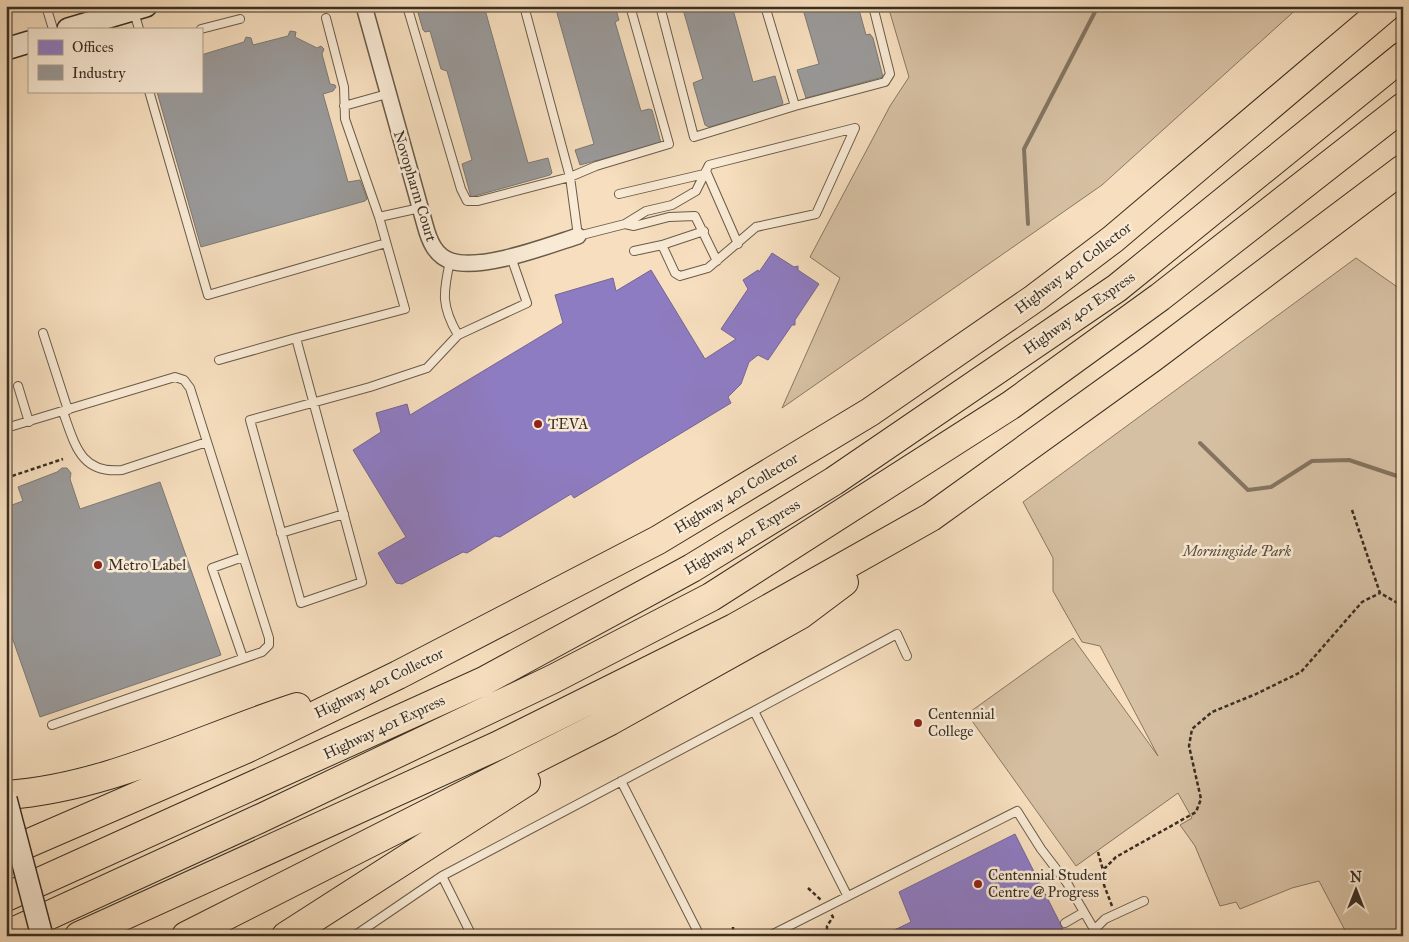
<svg xmlns="http://www.w3.org/2000/svg" width="1409" height="942" font-family="'IM FELL Great Primer',serif">
<rect width="100%" height="100%" fill="#f6debe"/>
<filter id="stains"><feTurbulence type="fractalNoise" baseFrequency=".004" numOctaves="4"/><feColorMatrix values="0 0 0 0 .2 0 0 0 0 .09 0 0 0 0 .02 0 0 0 .5 -.17"/></filter>
<radialGradient id="worn" r=".72"><stop offset=".6" stop-color="#630" stop-opacity="0"/><stop offset="1" stop-color="#630" stop-opacity=".3"/></radialGradient>
<!-- green -->
<path fill="#d6c0a3" stroke="#887862" d="M888,6H1300L1102,185L782,408L840,278L810,257L890,106L909,77Z
M1356,258L1403,291V936H1348L1319,881L1292,888L1240,909L1236,902L1220,906L1195,846L1180,825L1192,818L1178,793L1076,866L967,714L1073,638L1158,756L1100,646L1082,642L1053,591V558L1023,502Z"/>
<!-- offices -->
<path fill="#8e7cc3" stroke="#756593" d="M772,253L794,267L798,266V270L819,284L795,320V325H792L768,360L758,355L749,362L741,384L728,397L731,403L574,498L571,494L500,537L495,536L467,553L463,552L402,584L396,583L378,553L406,537L353,450L381,432L376,413L407,404L410,415L563,323L555,295L613,278L616,291L651,270L705,359L736,339L721,329L748,289L743,280L758,270L759,272Z
M1015,834L1063,929L1051,936H882L911,922L899,892Z"/>
<!-- industry -->
<path fill="#999" stroke="#7c7975" d="M416,6H484L528,163L548,158L552,173L550,175L471,197L462,164L472,160L447,71L441,69L430,31L425,32L423,30Z
M555,6H615L619,20L615,22L641,111L649,109L652,110L661,143L580,165L575,150L594,144Z
M682,6H732L753,82L775,76L783,103L781,106L709,127L705,125L693,83L703,79Z
M802,6H858L866,35L870,34L873,38L883,77L806,98L797,70L819,64Z
M290,31L296,32L295,37L317,48L321,46L324,49L322,54L330,84L335,85L336,87L333,91L323,94L348,182L360,180L367,199L365,201L201,247L157,92L201,91V55L244,42L246,37L251,38L253,45L288,36Z
M62,468H67L71,473L70,479L80,509L160,482L221,655L40,717L6,620V502L9,506L23,501L18,487L57,472Z"/>
<g fill="none" stroke-linecap="round" stroke-linejoin="round">
<!-- stream -->
<path stroke="#847460" stroke-width="4" d="M1028,224L1024,149L1098,6
M1200,443L1248,490L1271,487L1312,461L1349,460L1403,478"/>
<defs>
<path id="lane" d="M46,6L53,29
M407,6L461,189L467,201H478L570,177L524,6
M630,6L669,144L596,166L570,177L578,236L625,224L646,211L672,205L696,191L709,165L855,128L816,214L756,227L708,268L680,276L675,273L662,245L634,251
M660,6L694,137L795,106L765,6
M134,12L139,29
M326,18L344,87L345,119L379,217
M201,29L240,19
M149,91L208,295L386,243
M344,106L387,94
M795,106L885,82L890,74L873,6
M706,171L738,244
M619,194L704,174
M420,208L379,217L405,309L296,338L362,582L301,603L250,420L370,387L427,368L458,335L527,303L511,257
M625,224L634,226L669,217L695,216L717,261
M662,245L704,231
M450,261C443,293 441,306 458,335
M43,333L68,410
M219,360L296,338
M18,386L29,422
M63,412C75,444 80,474 122,470L207,442
M6,428L175,377L184,380L190,388L269,638V645L262,652L52,725
M281,533L344,514
M243,658L212,568L243,557
M754,711L897,634L907,656
M621,781L700,936
M442,876L472,936
M1065,923L1084,912
M1094,930L1105,919L1144,901
M354,936L442,876L754,711L847,895
M769,936L1017,811L1041,849L1067,883L1098,936"/>
<path id="street" d="M364,6L425,225C429,240 435,256 451,261C481,271 547,246 578,236"/>
<path id="secondary" d="M68,29L146,6
M6,49L29,42"/>
<path id="highway" d="M6,795C108,788 201,738 297,707
M6,853L246,749L398,675L658,540L870,412L1035,298L1113,239L1388,6
M6,897L484,681L692,568L834,481L1117,288L1403,56
M6,935L259,819L553,679L711,597L1011,405L1160,297L1403,107
M79,936L497,746L734,628L931,517L1152,358L1403,169
M186,936L610,721L800,615L844,582
M286,936L526,782"/>
</defs>
<!-- lane casing -->
<use href="#lane" stroke="#695b49" stroke-width="10"/>
<!-- street casing -->
<use href="#street" stroke="#695b49" stroke-width="18"/>
<!-- secondary casing -->
<use href="#secondary" stroke="#3a2f22" stroke-width="24"/>
<!-- highway casing -->
<use href="#highway" stroke="#3a2f22" stroke-width="30"/>
<!-- path -->
<path stroke="#3a2f22" stroke-width="2.5" stroke-dasharray="4 2.5" stroke-linecap="butt" d="M6,478L63,459
M1352,510L1380,593L1403,606
M1098,852L1103,870
M808,888L821,900
M1112,906L1104,885L1103,870L1116,857L1196,812L1201,799L1189,746L1192,729L1212,712L1256,694L1301,672L1362,602L1380,593
M733,936V927
M827,936V926L833,917L831,914"/>
<!-- lane -->
<use href="#lane" stroke="#f9ead5" stroke-width="8"/>
<!-- street -->
<use href="#street" stroke="#f9ead5" stroke-width="15"/>
<!-- secondary -->
<use href="#secondary" stroke="#f9ead5" stroke-width="21"/>
<!-- highway -->
<use href="#highway" stroke="#f6debe" stroke-width="28"/>
<defs>
<path id="secondary-bridge" d="M6,799L42,936"/>
</defs>
<!-- secondary-bridge casing -->
<use href="#secondary-bridge" stroke="#3a2f22" stroke-width="24" stroke-linecap="butt"/>
<!-- secondary-bridge -->
<use href="#secondary-bridge" stroke="#f9ead5" stroke-width="21"/>
</g>
<!-- markers -->
<g fill="#8f2418" stroke="#f9ead5" stroke-width="2">
<circle cx="538" cy="424" r="5"/>
<circle cx="98" cy="565" r="5"/>
<circle cx="918" cy="723" r="5"/>
<circle cx="978" cy="884" r="5"/>
</g>
<g text-anchor="middle" dominant-baseline="central" stroke-width="5" stroke-linejoin="round" paint-order="stroke">
<!-- street labels -->
<g font-size="15" fill="#3a2f22" stroke="#f9ead5">
<text transform="translate(415 186) rotate(73)">Novopharm Court</text>
<text transform="translate(1073 268) rotate(-37)">Highway 401 Collector</text>
<text transform="translate(1079 313) rotate(-35)">Highway 401 Express</text>
<text transform="translate(736 493) rotate(-31)">Highway 401 Collector</text>
<text transform="translate(742 537) rotate(-31)">Highway 401 Express</text>
<text transform="translate(379 683) rotate(-26)">Highway 401 Collector</text>
<text transform="translate(384 727) rotate(-25)">Highway 401 Express</text>
</g>
<!-- poi labels -->
<g font-size="15" fill="#3a2f22" stroke="#f9ead5" text-anchor="start">
<text x="548" y="424">TEVA</text>
<text x="108" y="565">Metro Label</text>
<text x="928" y="714">Centennial<tspan x="928" dy="17">College</tspan></text>
<text x="988" y="875">Centennial Student<tspan x="988" dy="17">Centre @ Progress</tspan></text>
</g>
<!-- park labels -->
<g font-size="15" font-style="italic" fill="#594c3c" stroke="#f9ead5">
<text x="1237" y="551">Morningside Park</text>
</g>
</g>
<!-- margin -->
<rect width="1409" height="942" fill="none" stroke="#f6debe" stroke-width="25"/>
<rect x="8" y="8" width="1394" height="927" fill="none" stroke="#3a2f22" stroke-width="2.5"/>
<rect x="12" y="12" width="1384" height="917" fill="none" stroke="#3a2f22"/>
<!-- legend -->
<rect x="28" y="28" width="175" height="65" fill="#f9ead5" stroke="#ad9f8d"/>
<rect x="38" y="40" width="25" height="15" fill="#8e7cc3" stroke="#ad9f8d"/>
<text x="72" y="52" font-size="15" fill="#3a2f22">Offices</text>
<rect x="38" y="65" width="25" height="15" fill="#999999" stroke="#ad9f8d"/>
<text x="72" y="78" font-size="15" fill="#3a2f22">Industry</text>
<!-- north arrow -->
<g transform="translate(1356 890)" stroke="#f9ead5" stroke-width="4" paint-order="stroke">
<path d="M0-4L9 19L0 12L-9 19Z" fill="#3a2f22"/>
<text y="-8" font-size="14" font-weight="bold" text-anchor="middle" fill="#3a2f22">N</text>
</g>
<rect width="100%" height="100%" filter="url(#stains)"/>
<rect width="100%" height="100%" fill="url(#worn)"/>
</svg>
